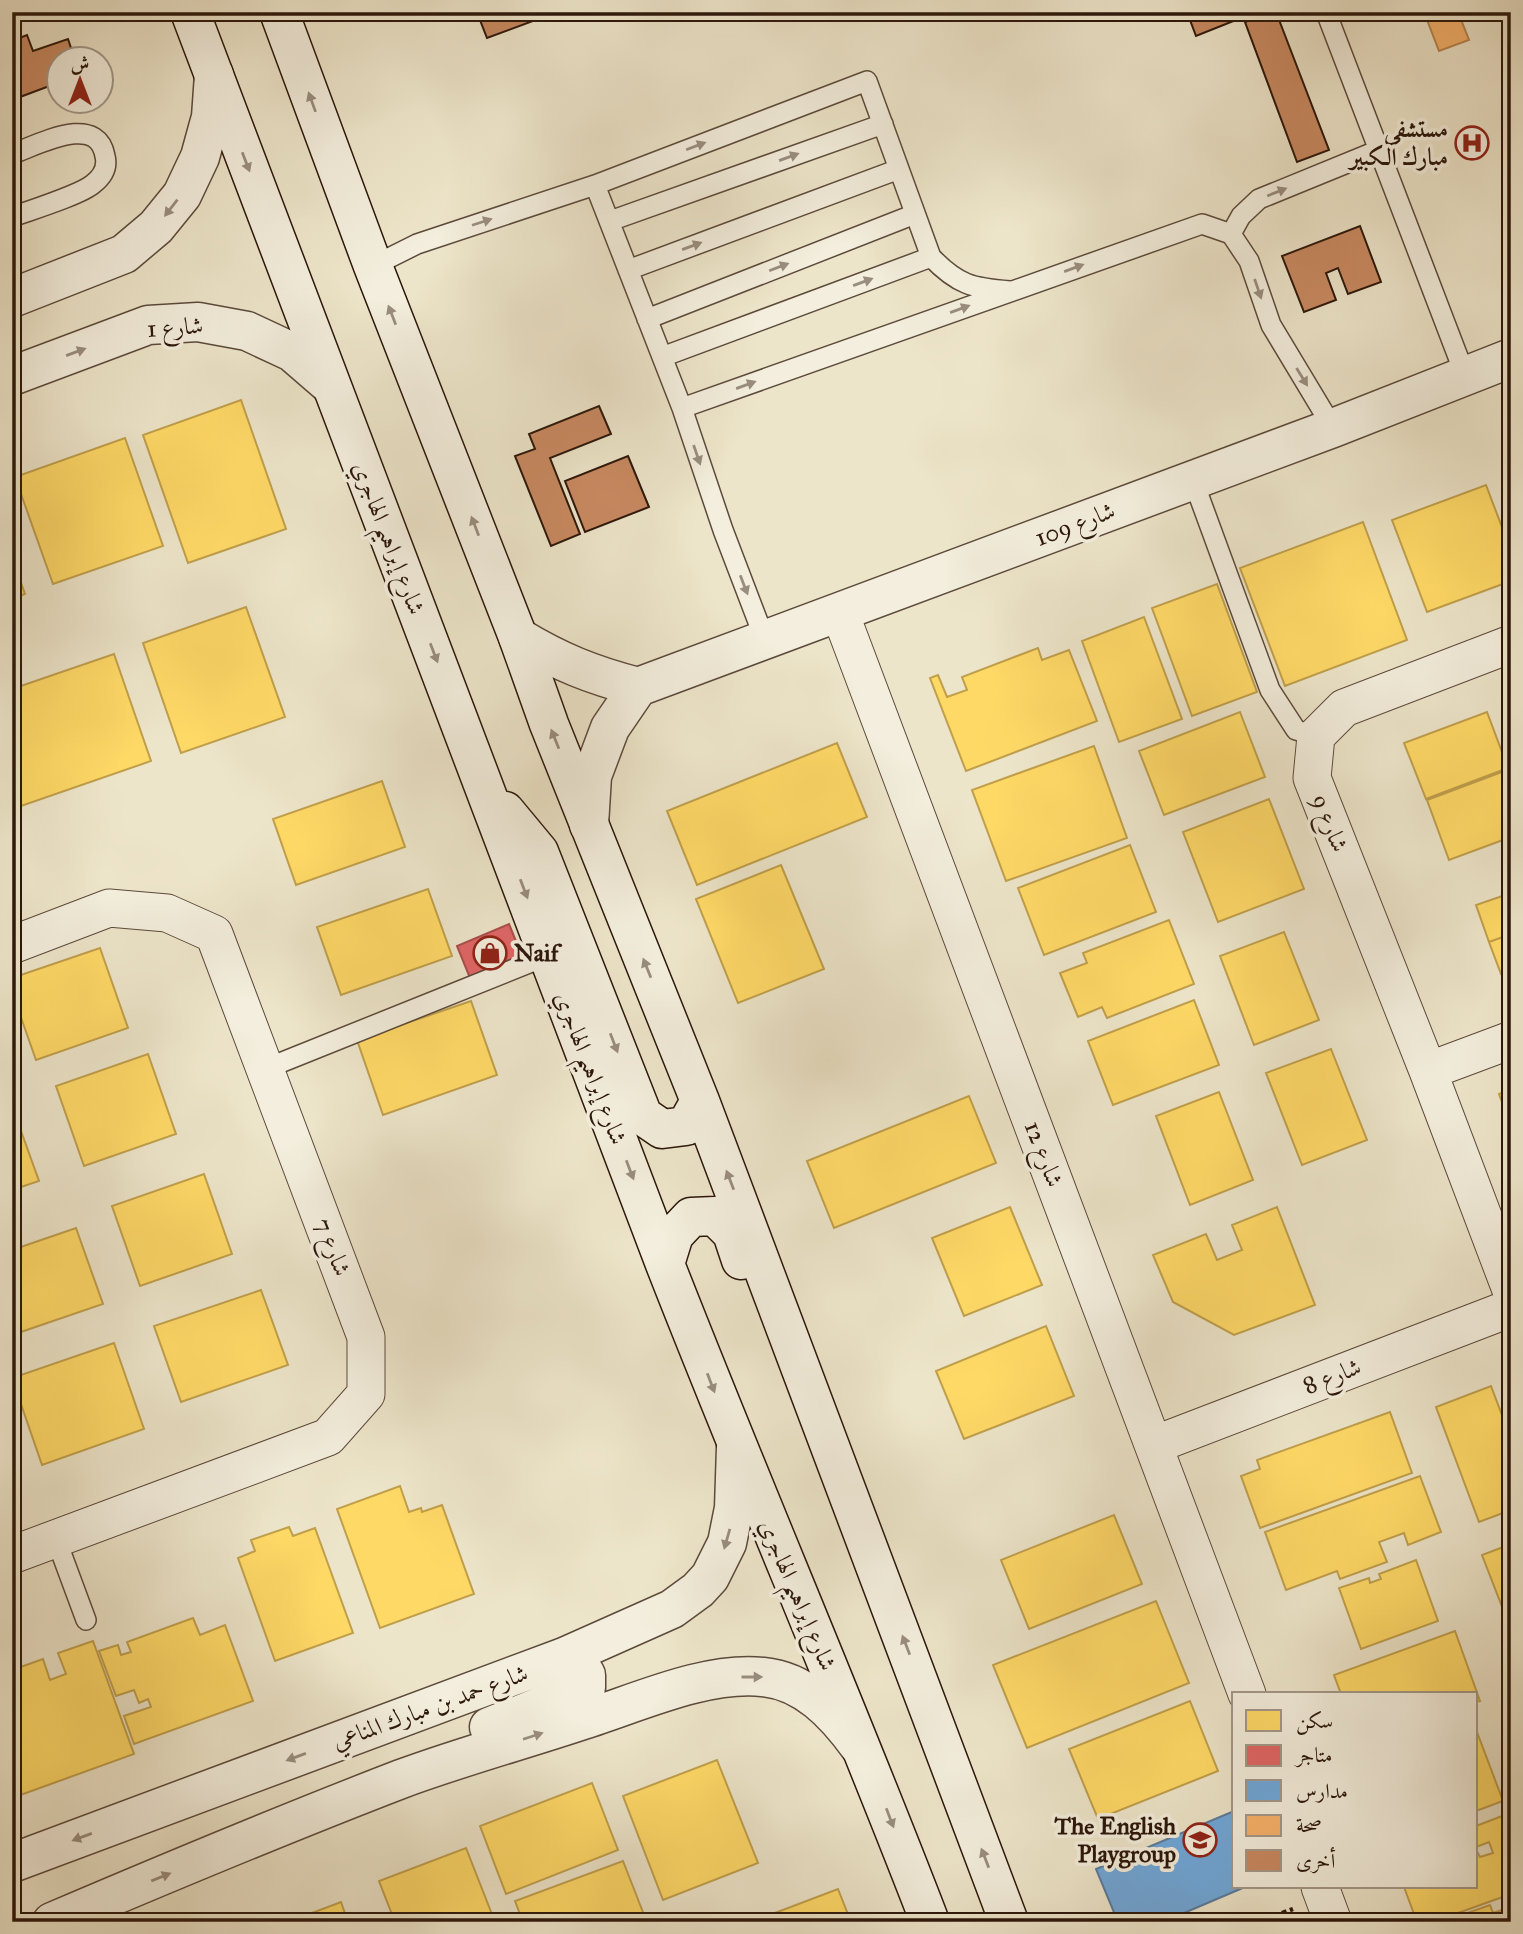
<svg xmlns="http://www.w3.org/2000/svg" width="1523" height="1934" font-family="'IM FELL Great Primer',Amiri,serif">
<rect width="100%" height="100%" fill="#ede5ca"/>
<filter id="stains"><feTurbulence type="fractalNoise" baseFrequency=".00286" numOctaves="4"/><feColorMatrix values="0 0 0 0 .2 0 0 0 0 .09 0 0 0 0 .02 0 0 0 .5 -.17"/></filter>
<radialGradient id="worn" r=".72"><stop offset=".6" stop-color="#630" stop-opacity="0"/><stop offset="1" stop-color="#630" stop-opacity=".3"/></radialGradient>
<!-- homes -->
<path fill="#ffd966" stroke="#c09f4b" stroke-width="2" d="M241,400L286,529L188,563L143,435Z
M125,438L163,546L53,584L15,477Z
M1486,485L1511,551V581L1427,612L1392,520Z
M1363,522L1407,640L1285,686L1240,568Z
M12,558L25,594L12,599Z
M1217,584L1257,692L1192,716L1152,608Z
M246,607L285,717L181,753L143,643Z
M1144,617L1182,719L1119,742L1082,641Z
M1038,648L1042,660L1069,650L1097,721L966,771L930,678L938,675L947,697L967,690L962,677Z
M114,654L151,761L21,806L12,781V689Z
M1240,712L1265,777L1164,815L1139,751Z
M1487,712L1508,768L1426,799L1404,743Z
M837,743L867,817L697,885L667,811Z
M1094,746L1127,838L1006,881L972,790Z
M1507,770L1511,779V837L1449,860L1427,800Z
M382,781L405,847L296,885L273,819Z
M1269,799L1304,889L1218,922L1183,832Z
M1130,845L1156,912L1044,955L1018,888Z
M781,865L824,969L738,1003L696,899Z
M428,889L452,956L341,995L317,927Z
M1511,893V934L1489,942L1476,905Z
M1169,920L1194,984L1107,1018L1102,1007L1078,1017L1060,973L1087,963L1083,953Z
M1284,932L1319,1020L1254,1045L1220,956Z
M1511,934V970L1501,974L1489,942Z
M100,948L128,1028L36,1060L12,992V978Z
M1194,1000L1219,1065L1113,1105L1088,1041Z
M471,1001L497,1075L383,1115L357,1040Z
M1331,1049L1367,1140L1302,1165L1266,1073Z
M148,1054L176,1134L84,1166L56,1086Z
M1511,1089V1126L1499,1094Z
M1219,1092L1253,1180L1190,1205L1156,1116Z
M969,1096L996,1163L834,1228L807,1161Z
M12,1106L39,1181L12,1190Z
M204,1174L232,1254L140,1286L112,1206Z
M1010,1207L1042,1285L964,1316L932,1238Z
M1277,1207L1315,1305L1234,1335L1173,1302L1153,1255L1206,1234L1217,1260L1242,1250L1232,1225Z
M76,1228L103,1304L12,1335V1250Z
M261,1290L288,1365L181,1402L154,1326Z
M1046,1326L1074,1396L964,1439L936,1371Z
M114,1343L144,1429L42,1465L12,1378Z
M1491,1386L1511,1439V1510L1479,1522L1436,1407Z
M1390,1412L1412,1473L1260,1528L1241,1476L1260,1469L1257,1460Z
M1420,1476L1441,1532L1408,1545L1404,1533L1379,1542L1387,1562L1340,1579L1337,1571L1286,1590L1265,1532Z
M400,1486L409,1512L421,1508L422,1512L442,1505L474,1594L380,1628L337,1509Z
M1114,1515L1142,1584L1029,1629L1001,1560Z
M289,1527L293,1536L315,1528L353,1633L275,1661L238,1558L255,1551L251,1540Z
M1511,1544V1630L1482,1555Z
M1416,1560L1438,1621L1361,1649L1339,1588L1369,1578L1370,1583L1381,1579L1379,1574Z
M1156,1601L1189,1683L1027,1748L993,1665Z
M193,1618L200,1635L225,1625L253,1701L134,1744L124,1716L151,1707L148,1699L139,1703L134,1690L116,1696L99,1651L118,1645L121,1655L131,1652L127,1642Z
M1455,1631L1480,1701L1476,1702V1694H1341L1334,1675Z
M93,1641L134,1754L12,1798V1670L43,1659L50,1680L66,1674L58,1653Z
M1190,1701L1218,1771L1098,1819L1069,1749Z
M1477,1732L1503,1801L1476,1811V1733Z
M717,1760L758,1863L663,1900L623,1796Z
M592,1783L618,1850L506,1894L480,1826Z
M1510,1813L1511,1894L1433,1922H1417L1404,1887H1476V1854L1478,1853L1480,1857L1493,1853L1489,1842L1476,1847V1826Z
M466,1848L495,1922H395L379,1881Z
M623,1861L646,1920L523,1922L515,1901Z
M838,1889L851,1922H751Z
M341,1902L348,1922H288Z
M1490,1905L1493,1913L1511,1907V1922H1461L1459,1916Z"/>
<!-- shops -->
<path fill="#e06666" stroke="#aa4e4b" stroke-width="2" d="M509,924L524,961L472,983L457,946Z"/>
<!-- schools -->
<path fill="#6fa8dc" stroke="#5b7c9d" stroke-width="2" d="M1234,1811V1887H1245L1163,1922H1118L1096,1869Z"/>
<!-- health -->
<path fill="#f6b26b" stroke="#b9844e" stroke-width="2" d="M1424,12H1458L1469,40L1439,51Z"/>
<!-- building -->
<path fill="#c88961" stroke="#2c170b" stroke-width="2" d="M484,12H557L487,38L478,15Z
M1187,12H1256L1196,36Z
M1273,12H1276L1329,150L1297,162L1245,22Z
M27,35L33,51L68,39L75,60H60V82L12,100V41Z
M1360,226L1381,282L1348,294L1338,268L1326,273L1336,300L1304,312L1282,256Z
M599,406L611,434L550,458L580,534L551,546L515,456L535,449L529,434Z
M628,456L649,507L585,532L565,481Z"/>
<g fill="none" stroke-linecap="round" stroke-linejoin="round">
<defs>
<path id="service" d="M1326,12L1465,375
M12,154C38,145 97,112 105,156C108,168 102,177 93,184C80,195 31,210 12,217
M595,185L682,408L723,530L765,640
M610,221L883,124
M1231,234L1241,216L1259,199L1379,150
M373,266L417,244L595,185L867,81L931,257C958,285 972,288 1010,291
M628,270L899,169
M647,319L915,214
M662,357L931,257
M682,408L1202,224L1231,234L1249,261L1271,325L1333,428
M1193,480L1270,690L1296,730L1316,736
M265,1069L549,955
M56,1539L86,1620"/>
<path id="minor" d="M840,613L1247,1694
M1511,644L1344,708L1316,736L1312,778L1428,1071L1511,1290
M12,945L109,908L167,913L214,934L366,1337V1394L328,1437L12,1555
M1428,1071L1511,1040
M1154,1445L1511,1308
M1320,1887L1333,1922"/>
<path id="tertiary" d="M12,298L124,254L156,227L182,195L200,157L211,117L214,75
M12,376L148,325L198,322L247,331L292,352L329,384
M518,637C559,662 592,675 638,687
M589,825L592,776L610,728L638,687L1333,428L1511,358
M489,1727L586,1688V1675L578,1662L564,1657
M12,1863L564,1657L672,1609L698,1590L710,1577L727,1543L734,1508L736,1447
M52,1922C167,1873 284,1824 401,1779C460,1757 523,1740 583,1720C637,1703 705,1671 763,1677C805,1681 835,1713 859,1746"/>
<path id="secondary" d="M190,12L665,1264C751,1484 845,1701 930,1922
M279,12L373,266L518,637L549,724L700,1101L1009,1922
M505,811L539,852L643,1116L662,1129L686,1126L700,1101
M665,1264L674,1235L691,1217L715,1216L732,1233L741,1260"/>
</defs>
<!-- service casing -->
<use href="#service" stroke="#5c4a3b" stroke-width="22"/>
<!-- minor casing -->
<use href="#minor" stroke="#5c4a3b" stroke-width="39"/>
<!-- tertiary casing -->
<use href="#tertiary" stroke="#5c4a3b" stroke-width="41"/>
<!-- secondary casing -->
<use href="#secondary" stroke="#2c170b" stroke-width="41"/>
<!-- path -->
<path stroke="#2c170b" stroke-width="4.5" stroke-dasharray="5 3.5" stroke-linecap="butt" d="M1258,1922L1293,1909"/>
<!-- service -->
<use href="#service" stroke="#f3eedd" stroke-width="19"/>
<!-- minor -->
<use href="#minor" stroke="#f3eedd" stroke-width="37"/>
<!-- tertiary -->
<use href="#tertiary" stroke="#f3eedd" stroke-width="38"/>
<!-- secondary -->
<use href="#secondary" stroke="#f3eedd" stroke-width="38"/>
</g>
<!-- one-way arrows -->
<defs><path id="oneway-solid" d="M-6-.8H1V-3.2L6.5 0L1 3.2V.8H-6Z" transform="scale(1.75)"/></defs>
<g fill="#998d7e">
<use href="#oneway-solid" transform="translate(312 102) rotate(-110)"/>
<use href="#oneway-solid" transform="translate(696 146) rotate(-21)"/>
<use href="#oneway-solid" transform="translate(789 157) rotate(-20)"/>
<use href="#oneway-solid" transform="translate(246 162) rotate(69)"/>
<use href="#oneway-solid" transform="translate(1277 192) rotate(-22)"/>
<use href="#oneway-solid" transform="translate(171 208) rotate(128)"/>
<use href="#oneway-solid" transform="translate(482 222) rotate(-18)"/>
<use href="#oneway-solid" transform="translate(692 246) rotate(-20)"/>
<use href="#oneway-solid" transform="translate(779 267) rotate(-21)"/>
<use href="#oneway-solid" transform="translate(1074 268) rotate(-20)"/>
<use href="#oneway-solid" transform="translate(863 282) rotate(-20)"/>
<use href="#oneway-solid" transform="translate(1258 289) rotate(71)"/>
<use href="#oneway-solid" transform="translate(960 309) rotate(-20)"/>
<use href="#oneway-solid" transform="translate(392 315) rotate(-111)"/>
<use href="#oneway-solid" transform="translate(76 352) rotate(-20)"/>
<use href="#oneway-solid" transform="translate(1302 377) rotate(58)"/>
<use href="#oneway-solid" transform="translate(746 385) rotate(-20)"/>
<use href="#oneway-solid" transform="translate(697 455) rotate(71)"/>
<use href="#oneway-solid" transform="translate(475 526) rotate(-111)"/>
<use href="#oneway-solid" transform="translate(744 585) rotate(69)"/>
<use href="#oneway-solid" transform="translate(434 653) rotate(69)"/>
<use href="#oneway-solid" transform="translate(555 739) rotate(-112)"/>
<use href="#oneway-solid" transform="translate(524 889) rotate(69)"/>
<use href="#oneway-solid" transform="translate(647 968) rotate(-112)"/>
<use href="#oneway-solid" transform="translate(614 1043) rotate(69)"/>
<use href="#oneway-solid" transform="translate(630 1170) rotate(69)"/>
<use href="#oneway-solid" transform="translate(730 1180) rotate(-111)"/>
<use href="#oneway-solid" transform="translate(711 1383) rotate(69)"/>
<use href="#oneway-solid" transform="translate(727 1539) rotate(106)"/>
<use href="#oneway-solid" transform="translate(906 1645) rotate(-111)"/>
<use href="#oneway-solid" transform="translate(752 1677)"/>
<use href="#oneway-solid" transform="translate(533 1736) rotate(-18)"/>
<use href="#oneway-solid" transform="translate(296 1757) rotate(160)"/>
<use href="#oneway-solid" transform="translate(890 1818) rotate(69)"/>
<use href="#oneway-solid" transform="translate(82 1837) rotate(160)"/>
<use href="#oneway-solid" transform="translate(985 1858) rotate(-111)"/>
<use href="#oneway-solid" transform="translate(161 1877) rotate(-22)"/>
</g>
<!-- icons -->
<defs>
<symbol id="hospital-ring" viewBox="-11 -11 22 22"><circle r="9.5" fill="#f3eedd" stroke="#8f2418" stroke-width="1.5"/><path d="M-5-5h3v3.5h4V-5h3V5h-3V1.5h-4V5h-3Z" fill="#8f2418"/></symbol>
<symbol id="shop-ring" viewBox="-11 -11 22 22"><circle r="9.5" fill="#f3eedd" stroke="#8f2418" stroke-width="1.5"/><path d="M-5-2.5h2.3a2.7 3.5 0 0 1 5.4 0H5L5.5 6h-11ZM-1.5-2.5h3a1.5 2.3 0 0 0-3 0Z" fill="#8f2418"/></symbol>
<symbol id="school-ring" viewBox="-11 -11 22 22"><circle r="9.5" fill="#f3eedd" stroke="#8f2418" stroke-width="1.5"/><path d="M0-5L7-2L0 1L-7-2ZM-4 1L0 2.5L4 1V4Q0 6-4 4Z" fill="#8f2418"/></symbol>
</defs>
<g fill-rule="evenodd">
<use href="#hospital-ring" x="1453" y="124" width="38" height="38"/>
<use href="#shop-ring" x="471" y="934" width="38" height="38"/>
<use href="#school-ring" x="1181" y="1821" width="38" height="38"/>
</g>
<g text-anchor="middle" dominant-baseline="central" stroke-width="7" stroke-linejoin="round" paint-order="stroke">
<!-- poi labels -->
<g font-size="24" font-weight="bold" fill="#2c170b" stroke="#f3eedd" text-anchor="end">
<text x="1448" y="129">مستشفى<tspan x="1448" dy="28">مبارك الكبير</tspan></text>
<text x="514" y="953" text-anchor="start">Naif</text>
<text x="1176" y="1826">The English<tspan x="1176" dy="28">Playgroup</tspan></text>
</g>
<!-- street labels -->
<g font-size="24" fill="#2c170b" stroke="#f3eedd">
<text transform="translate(175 327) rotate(-4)">شارع 1</text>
<text transform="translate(1075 524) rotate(-21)">شارع 109</text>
<text transform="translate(389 538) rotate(69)">شارع إبراهيم الهاجري</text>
<text transform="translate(1330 823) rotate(68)">شارع 9</text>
<text transform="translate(591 1068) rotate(69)">شارع إبراهيم الهاجري</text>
<text transform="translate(1044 1154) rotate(69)">شارع 12</text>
<text transform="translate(333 1247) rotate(69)">شارع 7</text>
<text transform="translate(1332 1376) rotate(-21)">شارع 8</text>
<text transform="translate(798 1595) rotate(67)">شارع إبراهيم الهاجري</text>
<text transform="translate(430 1707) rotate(-20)">شارع حمد بن مبارك المناعي</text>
</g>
</g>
<!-- margin -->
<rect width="1523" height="1934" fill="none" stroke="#ede5ca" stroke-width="42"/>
<rect x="14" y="14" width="1495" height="1906" fill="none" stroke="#2c170b" stroke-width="3.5"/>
<rect x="21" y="21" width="1481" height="1892" fill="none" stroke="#2c170b" stroke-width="2"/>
<!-- legend -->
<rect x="1232" y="1692" width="245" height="196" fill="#f3eedd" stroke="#a39889" stroke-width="2"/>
<rect x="1246" y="1710" width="35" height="21" fill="#ffd966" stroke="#a39889" stroke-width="2"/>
<text x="1296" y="1728" font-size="21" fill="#2c170b">سكن</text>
<rect x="1246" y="1745" width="35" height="21" fill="#e06666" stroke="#a39889" stroke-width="2"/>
<text x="1296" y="1762" font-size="21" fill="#2c170b">متاجر</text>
<rect x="1246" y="1780" width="35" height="21" fill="#6fa8dc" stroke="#a39889" stroke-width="2"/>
<text x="1296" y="1798" font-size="21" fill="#2c170b">مدارس</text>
<rect x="1246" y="1815" width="35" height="21" fill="#f6b26b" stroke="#a39889" stroke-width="2"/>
<text x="1296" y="1832" font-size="21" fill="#2c170b">صحة</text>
<rect x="1246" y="1850" width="35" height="21" fill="#c88961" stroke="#a39889" stroke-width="2"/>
<text x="1296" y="1868" font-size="21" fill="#2c170b">أخرى</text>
<!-- north arrow -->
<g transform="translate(80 80)"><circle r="33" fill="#f3eedd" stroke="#a39889" stroke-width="2"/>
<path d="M0-5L12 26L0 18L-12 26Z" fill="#8f2418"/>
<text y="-10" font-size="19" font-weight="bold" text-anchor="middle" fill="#2c170b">ش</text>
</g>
<rect width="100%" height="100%" filter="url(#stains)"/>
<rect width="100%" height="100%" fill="url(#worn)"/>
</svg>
